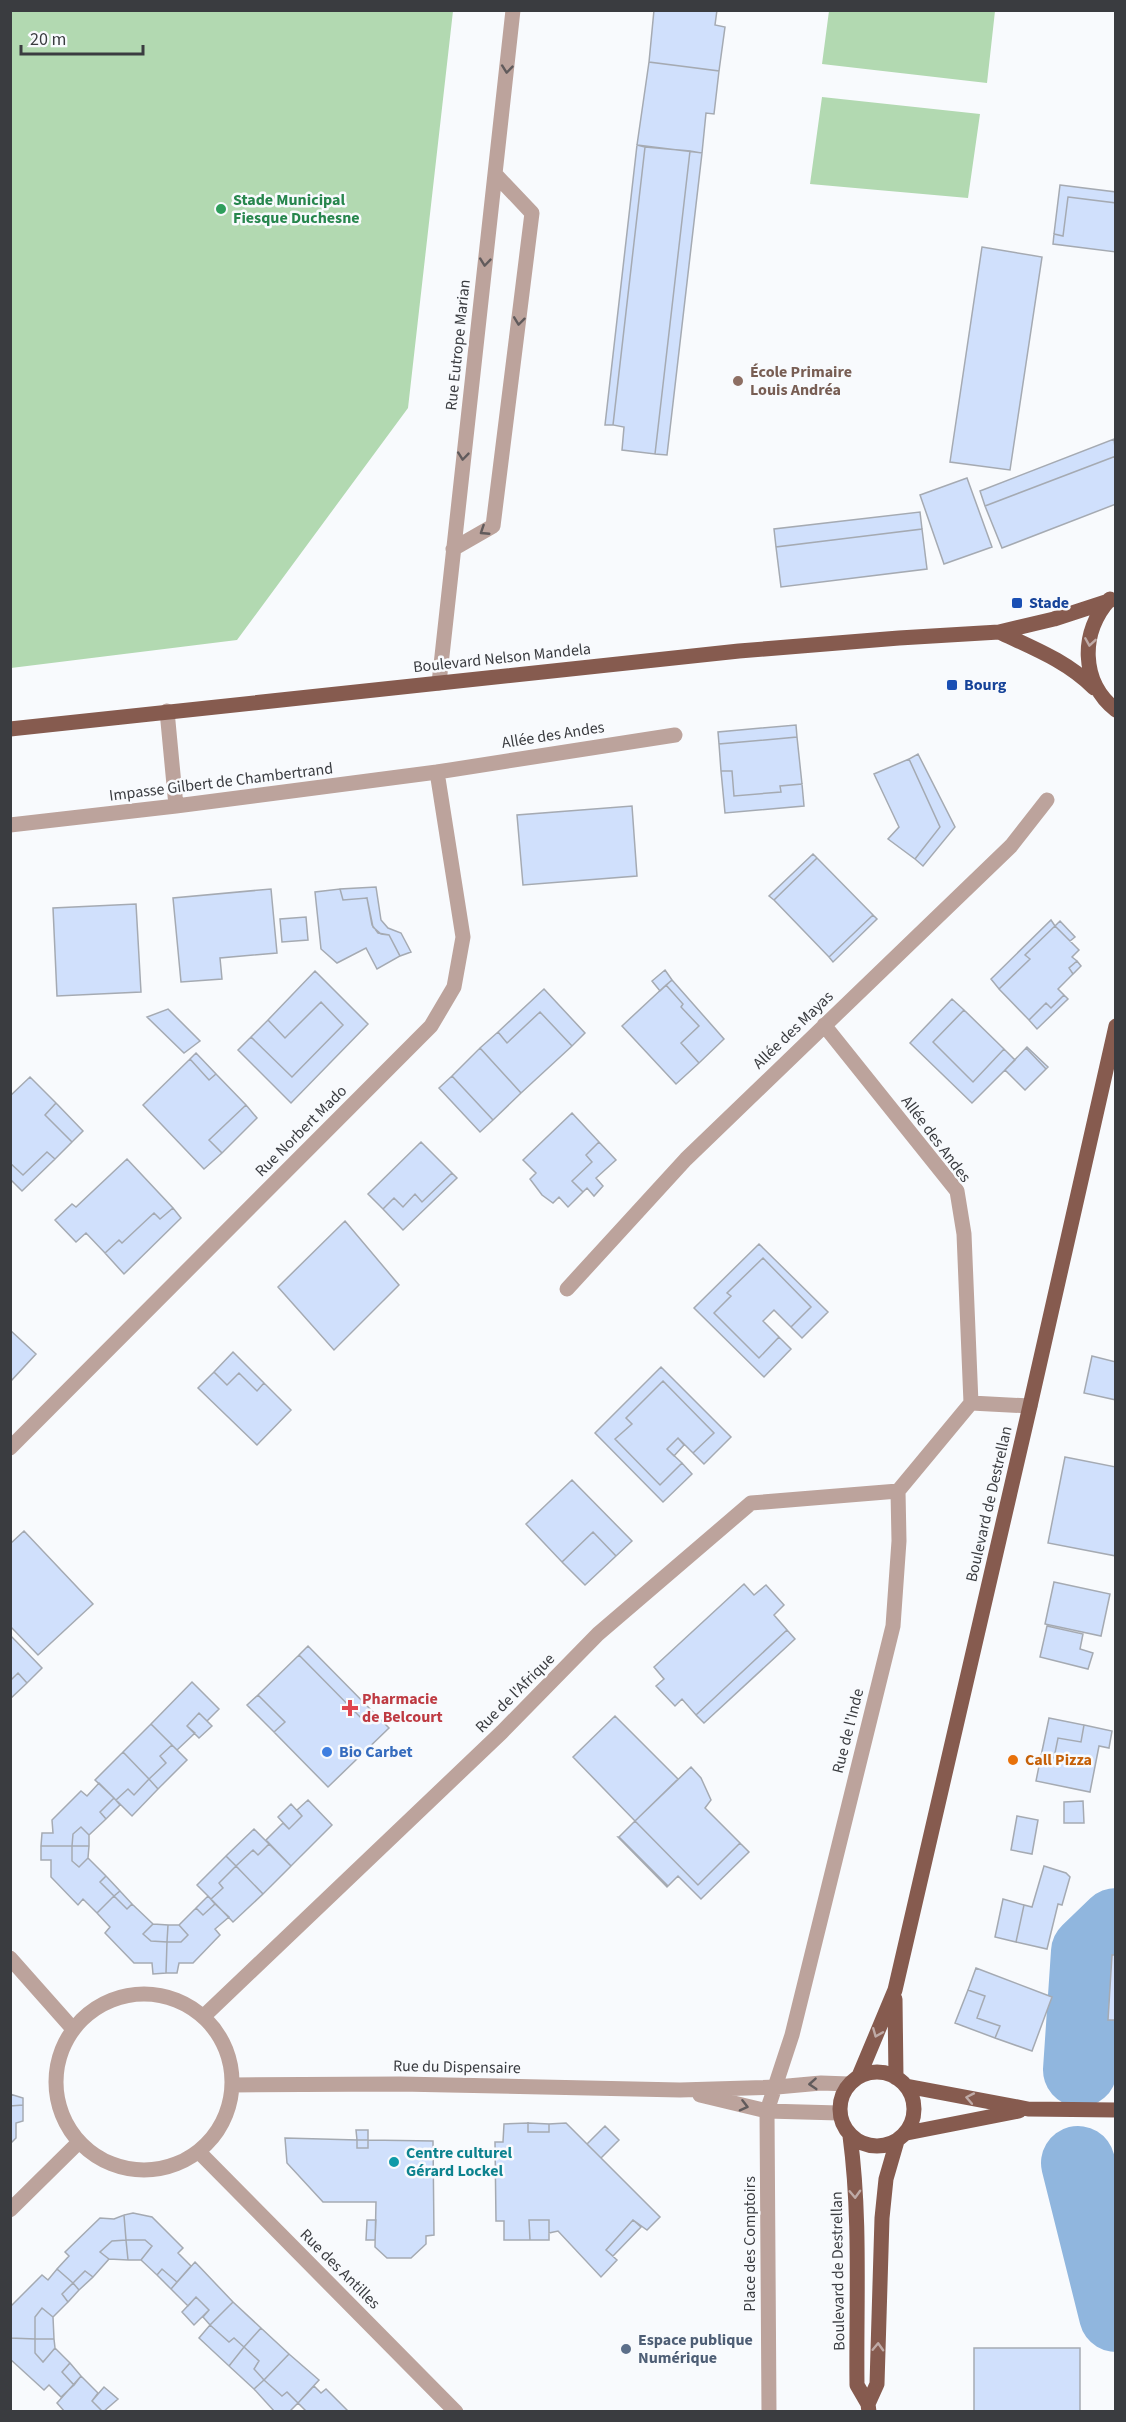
<svg xmlns="http://www.w3.org/2000/svg" width="1126" height="2422" font-family="'Source Sans 3',sans-serif">
<rect width="100%" height="100%" fill="#f8fafd"/>
<!-- green -->
<path fill="#b2d9b1" d="M10,11H453L408,408L237,640L11,668Z
M829,11H995L987,83L822,64Z
M822,97L980,114L968,198L810,184Z"/>
<g fill="none" stroke-linecap="round" stroke-linejoin="round">
<!-- river -->
<path stroke="#90b6de" stroke-width="74" d="M1080,2070L1088,1952L1116,1925
M1078,2163L1116,2315"/>
</g>
<!-- building -->
<path fill="#d0e0fc" stroke="#a5aab2" stroke-width="1.5" d="M654,10H717L715,25L725,27L719,71L649,62Z
M649,62L719,71L714,114L706,113L702,153L637,145Z
M637,145L645,147L613,425H605Z
M645,147L690,151L655,454L622,450L624,427L613,425Z
M690,151L702,153L667,455L655,454Z
M1060,185L1116,192V203L1068,197L1063,236L1054,234Z
M1068,197L1116,203V252L1053,244L1054,234L1063,236Z
M982,247L1042,257L1010,470L950,462Z
M1114,439L1116,456L985,506L980,491Z
M1116,456V504L1002,548L985,506Z
M967,478L992,547L944,564L920,495Z
M920,512L922,529L776,547L774,529Z
M922,529L927,569L781,587L776,547Z
M796,725L797,737L719,744L718,732Z
M797,737L802,784L780,786L781,792L734,796L732,771H721L719,744Z
M918,754L955,827L923,866L915,859L940,827L909,759Z
M909,759L940,827L915,859L888,839L899,827L874,774Z
M721,771H732L734,796L781,792L780,786L802,784L804,806L725,813Z
M632,806L637,876L523,885L517,815Z
M813,854L817,858L774,900L769,896Z
M817,858L873,915L829,957L774,900Z
M376,887L381,920L388,928L401,933L411,952L400,956L389,935L381,934L373,927L367,898L343,900L340,889Z
M271,889L277,953L220,958L222,979L181,982L173,898Z
M340,889L343,900L367,898L372,925L378,933L389,935L400,956L377,969L366,948L337,963L321,949L315,892Z
M136,904L141,992L57,996L53,908Z
M873,915L877,919L833,962L829,957Z
M306,917L308,940L282,942L280,919Z
M1051,920L1055,926L1025,955L1030,959L999,989L991,979Z
M1060,921L1075,937L1070,941L1055,926Z
M1055,926L1079,950L1072,957L1077,961L1069,968L1073,974L1058,989L1064,995L1051,1008L1046,1003L1029,1020L999,989L1030,959L1025,955Z
M1077,961L1081,966L1073,974L1069,968Z
M665,970L672,980L660,991L652,981Z
M315,971L368,1024L291,1103L238,1050L251,1037L292,1077L343,1025L321,1002L285,1038L268,1020Z
M672,980L724,1039L699,1063L681,1043L699,1026L681,1007L683,1004L666,985Z
M666,985L683,1004L681,1007L699,1026L681,1043L699,1063L676,1084L622,1026Z
M544,989L585,1033L572,1046L540,1012L507,1043L498,1032Z
M1064,995L1068,999L1037,1029L1029,1020L1046,1003L1051,1008Z
M952,999L964,1010L933,1042L973,1082L1004,1049L1015,1060L972,1103L910,1043Z
M321,1002L343,1025L292,1077L251,1037L268,1020L285,1038Z
M168,1009L200,1041L184,1053L147,1017Z
M964,1010L1004,1049L973,1082L933,1042Z
M540,1012L572,1046L521,1093L480,1048L498,1032L507,1043Z
M1027,1047L1048,1067L1046,1069L1026,1048Z
M480,1048L521,1093L493,1120L452,1076Z
M1026,1048L1046,1069L1025,1090L1005,1070Z
M196,1053L216,1074L209,1080L190,1059Z
M190,1059L209,1080L216,1074L246,1105L209,1140L222,1153L204,1169L143,1105Z
M452,1076L493,1120L480,1132L439,1088Z
M30,1077L56,1103L45,1115L72,1142L55,1159L47,1152L23,1175L10,1163V1096Z
M56,1103L83,1131L72,1142L45,1115Z
M246,1105L257,1118L222,1153L209,1140Z
M572,1113L599,1142L586,1155L592,1162L572,1181L583,1192L568,1207L559,1197L553,1203L542,1195L530,1179L536,1173L523,1160Z
M421,1142L452,1173L422,1202L415,1194L403,1207L394,1198L383,1209L368,1194Z
M599,1142L616,1160L596,1178L603,1186L594,1196L587,1188L583,1192L572,1181L592,1162L586,1155Z
M47,1152L55,1159L22,1191L10,1179V1163L23,1175Z
M127,1159L173,1208L160,1219L154,1213L122,1243L119,1240L105,1253L86,1233L76,1242L55,1220L72,1204L76,1207Z
M452,1173L457,1178L403,1230L383,1209L394,1198L403,1207L415,1194L422,1202Z
M173,1208L181,1218L124,1274L105,1253L119,1240L122,1243L154,1213L160,1219Z
M345,1221L399,1285L334,1350L278,1287Z
M759,1244L828,1312L802,1338L791,1327L811,1307L763,1258L727,1293L731,1296L714,1313L759,1358L779,1337L791,1349L764,1377L694,1308Z
M763,1258L811,1307L791,1327L774,1310L763,1321L779,1337L759,1358L714,1313L731,1296L727,1293Z
M10,1330L36,1354L10,1382Z
M233,1352L264,1383L257,1391L239,1373L227,1385L214,1372Z
M1092,1356L1116,1362V1400L1084,1393Z
M661,1367L731,1437L704,1464L693,1453L714,1433L663,1381L626,1418L632,1424L615,1439L660,1485L682,1463L692,1474L663,1502L595,1433Z
M214,1372L227,1385L239,1373L257,1391L264,1383L291,1410L257,1445L198,1388Z
M663,1381L714,1433L693,1453L678,1438L667,1449L682,1463L660,1485L615,1439L632,1424L626,1418Z
M678,1438L684,1445L674,1456L667,1449Z
M1065,1457L1116,1467V1556L1048,1543Z
M572,1480L632,1541L616,1556L593,1532L562,1562L526,1524Z
M24,1531L93,1604L38,1655L10,1626V1544Z
M593,1532L616,1556L585,1585L562,1562Z
M1054,1582L1110,1594L1101,1636L1045,1624Z
M744,1584L754,1595L766,1585L784,1605L774,1615L787,1630L696,1715L682,1699L675,1706L656,1686L664,1679L654,1667Z
M1047,1626L1083,1634L1080,1649L1093,1653L1088,1669L1040,1657Z
M787,1630L795,1639L704,1723L696,1715Z
M10,1635L42,1668L27,1683L18,1673L10,1681Z
M308,1646L375,1714L366,1723L299,1655Z
M299,1655L366,1723L375,1714L389,1728L328,1787L274,1732L285,1722L258,1695Z
M18,1673L27,1683L10,1699V1681Z
M192,1682L219,1709L207,1721L199,1713L187,1726L195,1733L177,1750L151,1724Z
M258,1695L285,1722L274,1732L247,1705Z
M199,1713L212,1726L199,1738L187,1726Z
M615,1716L678,1779L635,1821L573,1757Z
M1049,1718L1084,1725L1081,1742L1058,1738L1054,1758L1041,1756Z
M151,1724L172,1745L160,1756L166,1763L149,1779L123,1752Z
M1084,1725L1112,1731L1109,1748L1099,1746L1090,1792L1036,1781L1041,1756L1054,1758L1058,1738L1081,1742Z
M172,1745L187,1760L158,1789L149,1779L166,1763L160,1756Z
M123,1752L149,1779L134,1795L128,1789L116,1800L95,1780Z
M691,1767L701,1778L711,1800L705,1808L740,1843L698,1885L635,1821Z
M149,1779L158,1789L132,1816L116,1800L128,1789L134,1795Z
M99,1783L114,1798L100,1812L106,1819L89,1835L81,1827L73,1834L72,1846H41L42,1833H53L52,1820L81,1791L87,1796Z
M114,1798L120,1805L106,1819L100,1812Z
M308,1800L332,1825L291,1866L266,1840L283,1823L289,1829L302,1816L297,1810Z
M1083,1801L1084,1823H1064V1802Z
M291,1804L302,1816L289,1829L278,1817Z
M1017,1816L1038,1820L1032,1854L1011,1850Z
M635,1821L698,1885L740,1843L749,1852L701,1899L678,1876L668,1886L619,1837Z
M81,1827L89,1835V1846H72L73,1834Z
M254,1829L269,1844L258,1855L253,1850L236,1866L226,1856Z
M618,1837H619L668,1886L667,1887Z
M269,1844L291,1866L263,1894L236,1866L253,1850L258,1855Z
M41,1846H72V1861L79,1867L88,1858L106,1876L100,1882L114,1896L97,1913L83,1899L78,1905L51,1877V1860H41Z
M72,1846H89L88,1858L79,1867L72,1861Z
M226,1856L236,1866L219,1883L223,1888L211,1899L197,1885Z
M236,1866L263,1894L233,1922L211,1899L223,1888L219,1883Z
M1044,1866L1066,1873L1070,1877L1062,1905L1058,1904L1047,1949L1016,1942L1024,1905L1032,1907Z
M106,1876L120,1891L114,1896L100,1882Z
M120,1891L132,1904L127,1909L114,1896Z
M114,1896L127,1909L132,1904L153,1924L143,1934L151,1941L167,1942L166,1973L153,1974L152,1963H134L105,1933L110,1927L97,1913Z
M208,1896L215,1904L203,1915L196,1908Z
M1003,1899L1024,1905L1016,1942L995,1937Z
M215,1904L229,1917L215,1929L220,1935L193,1963H179L177,1973H166L167,1942H181L188,1935L179,1925L196,1908L203,1915Z
M153,1924L168,1925L167,1942L151,1941L143,1934Z
M168,1925H179L188,1935L181,1942H167Z
M1112,1955H1116V2020H1108Z
M976,1968L1052,1997L1032,2051L995,2038L1000,2026L977,2018L985,1996L968,1990Z
M968,1990L985,1996L977,2018L1000,2026L995,2038L955,2023Z
M10,2094L23,2098V2105L10,2106Z
M23,2105V2121L16,2123V2138L10,2144V2106Z
M528,2123V2132H549V2124L566,2123L660,2217L647,2230L633,2220L606,2250L617,2260L601,2277L558,2231L549,2233V2220H529L530,2240H504V2221H496L495,2142H503L504,2124Z
M528,2123L549,2124V2132H528Z
M605,2126L619,2140L601,2158L587,2144Z
M356,2130H368V2140H357Z
M285,2138L357,2140V2148H368V2140L433,2141L434,2235L426,2236V2244L411,2258H387L375,2247L376,2202H323L287,2163Z
M357,2140H368V2148H357Z
M133,2213L152,2217L183,2248L178,2253L191,2266L177,2282L162,2269L157,2275L141,2260L152,2246L145,2240H126L124,2215Z
M124,2215L126,2240L112,2241L100,2252L109,2259L93,2277L85,2271L73,2283L57,2269L69,2256L65,2252L100,2218L114,2219Z
M367,2220H376L375,2240H366Z
M529,2220H549V2240H530Z
M633,2220L641,2227L613,2256L606,2250Z
M126,2240H145L152,2246L141,2260H128Z
M126,2240L128,2260L109,2259L100,2252L112,2241Z
M195,2262L233,2302L210,2325L203,2317L209,2310L196,2297L188,2306L171,2289Z
M57,2269L73,2283L62,2294L68,2302L53,2317L42,2308L35,2317V2339L10,2338L11,2306L42,2275L48,2280Z
M162,2269L177,2282L171,2289L157,2275Z
M85,2271L93,2277L79,2290L73,2283Z
M73,2283L79,2290L68,2302L62,2294Z
M196,2297L209,2310L194,2325L182,2312Z
M233,2302L261,2328L244,2347L234,2338L229,2342L210,2325Z
M42,2308L53,2317L54,2339H35V2317Z
M210,2325L229,2342L234,2338L244,2347L229,2366L199,2338Z
M261,2328L289,2354L264,2380L254,2369L259,2361L244,2347Z
M10,2338L35,2339V2353L43,2362L55,2348L70,2363L62,2372L74,2385L61,2397L49,2385L44,2390L10,2359Z
M35,2339H54L55,2348L43,2362L35,2353Z
M244,2347L259,2361L254,2369L264,2380L254,2389L229,2366Z
M974,2348H1080V2412H974Z
M289,2354L319,2380L298,2403L287,2392L282,2396L264,2380Z
M70,2363L81,2376L74,2385L62,2372Z
M81,2376L98,2393L92,2401L103,2412H65L57,2403Z
M264,2380L282,2396L287,2392L298,2403L289,2412H275L254,2389Z
M314,2386L321,2393L326,2389L349,2412H303L305,2410L298,2403Z
M104,2387L118,2399L103,2412L92,2401Z"/>
<g fill="none" stroke-linecap="round" stroke-linejoin="round">
<!-- minor -->
<path stroke="#bca39c" stroke-width="15" d="M453,549L493,526L532,213L495,174
M439,683L513,10
M167,711L176,806
M10,825L176,806L437,772L675,735
M824,1025L957,1191L964,1234L971,1403
M567,1289L686,1159L1011,846L1047,800
M971,1403L1030,1406
M10,1448L431,1026L454,987L463,937L437,772
M10,1958L73,2029
M56 2082a88 88 0 1 1 176 0a88 88 0 1 1-176 0Z
M204,2016L502,1732L598,1634L751,1503L898,1491
M233,2085L400,2084L680,2090L777,2087L821,2083L849,2084
M700,2095L767,2111L839,2113
M199,2152L456,2412
M10,2210L79,2142
M769,2412L767,2111L792,2035L893,1626L899,1541L898,1491L971,1403"/>
<!-- major -->
<path stroke="#865b4f" stroke-width="15" d="M1110,599C1080,631 1080,682 1116,710
M999,632C1033,648 1067,661 1094,688
M10,729L739,651L899,638L999,632L1054,619L1109,601
M895,1999L896,2078
M840 2109a37 37 0 1 1 74 0a37 37 0 1 1-74 0Z
M859,2076L895,1990L1030,1406L1116,1026
M906,2086L1028,2109L1116,2110
M907,2133L1019,2111
M850,2136C861,2218 856,2302 857,2385L868,2404L869,2412
M868,2404L877,2384L882,2218L886,2179L897,2141"/>
</g>
<!-- one-way arrows -->
<defs><path id="oneway-chevron" d="M-2-3.5L2.5 0L-2 3.5" fill="none" stroke-width="1.6" stroke-linecap="round" stroke-linejoin="round" transform="scale(1.5)"/></defs>
<g stroke="#615b5c">
<use href="#oneway-chevron" transform="translate(507 69) rotate(96)"/>
<use href="#oneway-chevron" transform="translate(485 262) rotate(96)"/>
<use href="#oneway-chevron" transform="translate(519 321) rotate(97)"/>
<use href="#oneway-chevron" transform="translate(463 456) rotate(96)"/>
<use href="#oneway-chevron" transform="translate(484 531) rotate(147)"/>
<use href="#oneway-chevron" transform="translate(813 2084) rotate(176)"/>
<use href="#oneway-chevron" transform="translate(744 2106) rotate(14)"/>
</g>
<g stroke="#bfaaa6">
<use href="#oneway-chevron" transform="translate(1090 642) rotate(99)"/>
<use href="#oneway-chevron" transform="translate(877 2033) rotate(112)"/>
<use href="#oneway-chevron" transform="translate(970 2098) rotate(-169)"/>
<use href="#oneway-chevron" transform="translate(855 2194) rotate(88)"/>
<use href="#oneway-chevron" transform="translate(878 2347) rotate(-88)"/>
</g>
<!-- markers -->
<circle fill="#2e9e5b" stroke="#f8fafd" stroke-width="2" cx="221" cy="209" r="6"/>
<circle fill="#8d6e63" stroke="#f8fafd" stroke-width="2" cx="738" cy="381" r="6"/>
<g fill="#1a4fb4" stroke="#f8fafd" stroke-width="2">
<rect x="1011" y="597" width="12" height="12" rx="3"/>
<rect x="946" y="679" width="12" height="12" rx="3"/>
</g>
<path fill="#e0444e" stroke="#f8fafd" stroke-width="2" d="M347 1699h6v6h6v6h-6v6h-6v-6h-6v-6h6z"/>
<circle fill="#3f7fe0" stroke="#f8fafd" stroke-width="2" cx="327" cy="1752" r="6"/>
<circle fill="#e8710a" stroke="#f8fafd" stroke-width="2" cx="1013" cy="1760" r="6"/>
<circle fill="#0f9aa8" stroke="#f8fafd" stroke-width="2" cx="394" cy="2162" r="6"/>
<circle fill="#5c6f8a" stroke="#f8fafd" stroke-width="2" cx="626" cy="2349" r="6"/>
<g text-anchor="middle" dominant-baseline="central" stroke-width="5" stroke-linejoin="round" paint-order="stroke">
<!-- leisure labels -->
<g font-size="16" font-weight="bold" fill="#27864d" stroke="#f8fafd" text-anchor="start">
<text x="233" y="200">Stade Municipal<tspan x="233" dy="18">Fiesque Duchesne</tspan></text>
</g>
<!-- street labels -->
<g font-size="16" fill="#3a3c40" stroke="#f8fafd">
<text transform="translate(458 345) rotate(-84)">Rue Eutrope Marian</text>
<text transform="translate(502 658) rotate(-6)">Boulevard Nelson Mandela</text>
<text transform="translate(553 735) rotate(-9)">Allée des Andes</text>
<text transform="translate(221 782) rotate(-7)">Impasse Gilbert de Chambertrand</text>
<text transform="translate(793 1030) rotate(-44)">Allée des Mayas</text>
<text transform="translate(301 1131) rotate(-45)">Rue Norbert Mado</text>
<text transform="translate(936 1139) rotate(53)">Allée des Andes</text>
<text transform="translate(989 1504) rotate(-77)">Boulevard de Destrellan</text>
<text transform="translate(515 1693) rotate(-45)">Rue de l'Afrique</text>
<text transform="translate(848 1731) rotate(-76)">Rue de l'Inde</text>
<text transform="translate(457 2067) rotate(1)">Rue du Dispensaire</text>
<text transform="translate(750 2244) rotate(-90)">Place des Comptoirs</text>
<text transform="translate(340 2269) rotate(45)">Rue des Antilles</text>
<text transform="translate(838 2271) rotate(-91)">Boulevard de Destrellan</text>
</g>
<!-- education labels -->
<g font-size="16" font-weight="bold" fill="#785e54" stroke="#f8fafd" text-anchor="start">
<text x="750" y="372">École Primaire<tspan x="750" dy="18">Louis Andréa</tspan></text>
</g>
<!-- transit labels -->
<g font-size="16" font-weight="bold" fill="#164399" stroke="#f8fafd" text-anchor="start">
<text x="1029" y="603">Stade</text>
<text x="964" y="685">Bourg</text>
</g>
<!-- health labels -->
<g font-size="16" font-weight="bold" fill="#be3a42" stroke="#f8fafd" text-anchor="start">
<text x="362" y="1699">Pharmacie<tspan x="362" dy="18">de Belcourt</tspan></text>
</g>
<!-- shop labels -->
<g font-size="16" font-weight="bold" fill="#366cbe" stroke="#f8fafd" text-anchor="start">
<text x="339" y="1752">Bio Carbet</text>
</g>
<!-- food labels -->
<g font-size="16" font-weight="bold" fill="#c56008" stroke="#f8fafd" text-anchor="start">
<text x="1025" y="1760">Call Pizza</text>
</g>
<!-- culture labels -->
<g font-size="16" font-weight="bold" fill="#0d838f" stroke="#f8fafd" text-anchor="start">
<text x="406" y="2153">Centre culturel<tspan x="406" dy="18">Gérard Lockel</tspan></text>
</g>
<!-- service labels -->
<g font-size="16" font-weight="bold" fill="#4e5e75" stroke="#f8fafd" text-anchor="start">
<text x="638" y="2340">Espace publique<tspan x="638" dy="18">Numérique</tspan></text>
</g>
</g>
<!-- border -->
<rect width="1126" height="2422" fill="none" stroke="#3a3c40" stroke-width="24"/>
<!-- scale -->
<path d="M21 45v9h122v-9" fill="none" stroke="#3a3c40" stroke-width="3"/>
<text x="30" y="45" font-size="18" fill="#3a3c40" stroke="#f8fafd" stroke-width="4.5" paint-order="stroke">20 m</text>
</svg>
